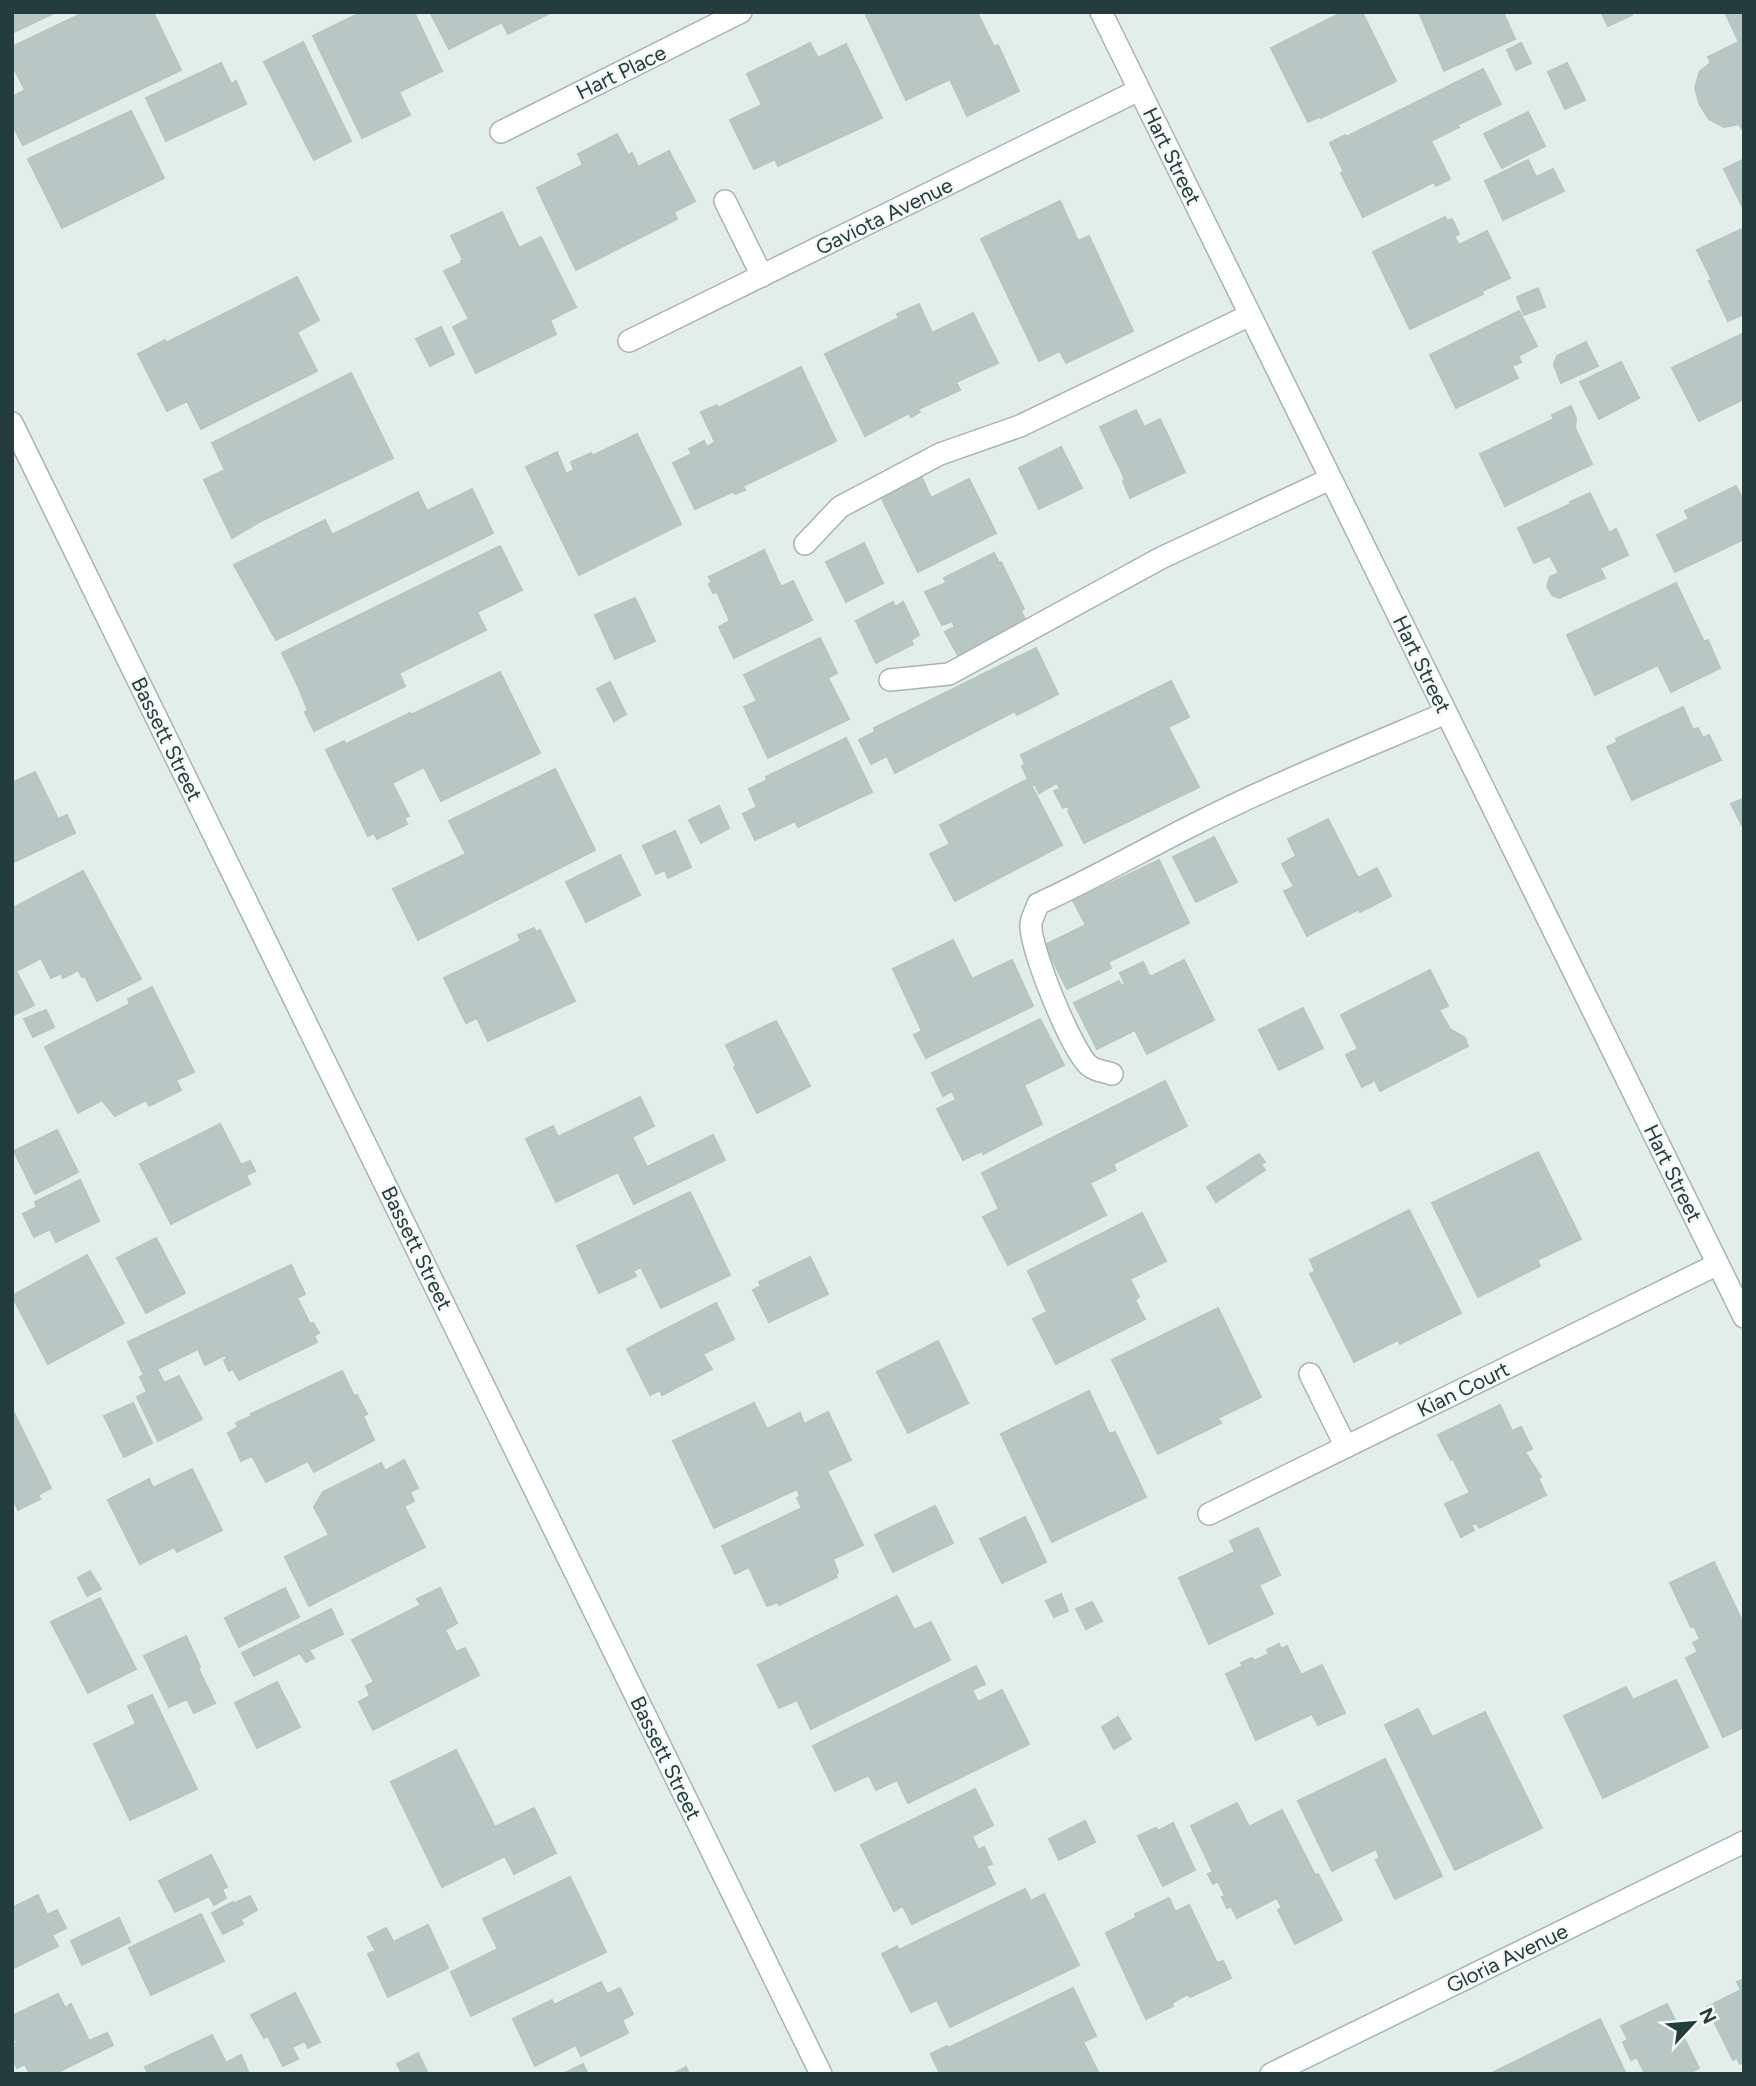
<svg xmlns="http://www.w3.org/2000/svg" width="1756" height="2086" font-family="Figtree,sans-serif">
<rect width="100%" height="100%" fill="#e3edea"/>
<!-- building -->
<path fill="#b9c7c4" stroke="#b6c6c3" stroke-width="2" d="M12,12H56L12,33Z
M85,12H153L181,70L23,145L12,124V97L25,90L12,64V47Z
M362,12H414L442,71L399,92L410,115L362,138L313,36Z
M430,12H552L508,34L502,22L449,49Z
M872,12H977L994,47L998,45L1019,91L967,116L950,79L906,100L866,15Z
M1343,12H1362L1396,81L1321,118V116L1308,122L1271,48Z
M1419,12H1503L1515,39L1444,71Z
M1601,12H1631L1632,15L1608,26Z
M1725,12H1744V132L1739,124L1724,127L1709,119L1700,105L1695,88L1700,71L1711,63L1708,57L1739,42Z
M303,42L351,141L314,160L264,62Z
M810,43L818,58L846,44L882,118L778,166L775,159L754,169L730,120L762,105L747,74Z
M1521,43L1531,63L1516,70L1507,50Z
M221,63L231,84L236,81L246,104L166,141L146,98Z
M1567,63L1585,100L1565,109L1548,72Z
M1483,69L1501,104L1457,125L1459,127L1431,141L1450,179L1436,186L1434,182L1363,217L1341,173L1344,172L1330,143L1345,135L1346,137Z
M131,111L164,178L62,228L28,159Z
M1528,112L1545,146L1502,168L1484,134Z
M617,134L628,155L632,153L638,167L669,151L695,201L674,212L677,219L576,270L537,188L583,165L578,154Z
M1744,159V210L1724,169Z
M1528,160L1536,177L1553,169L1564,191L1503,220L1485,181Z
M1060,201L1078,241L1089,236L1133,331L1066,363L1060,351L1039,361L981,239Z
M502,212L519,248L541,237L576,307L550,320L556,334L476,373L453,327L469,319L444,271L462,263L461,261L463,260L451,236Z
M1445,217L1447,221L1452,219L1459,234L1454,236L1459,245L1487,231L1510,278L1482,291L1483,294L1410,329L1373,252Z
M1744,228V314L1728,321L1709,281L1712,280L1697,250Z
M297,277L319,320L297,332L317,371L201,429L187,401L167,411L138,354L165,340L166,343Z
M1538,288L1545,307L1524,315L1517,297Z
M919,304L932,333L973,313L998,363L956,382L960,390L918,409L920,412L911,417L909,413L865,436L825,354L899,318L897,314Z
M1519,311L1537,346L1518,356L1521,362L1512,366L1518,378L1456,408L1430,355Z
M441,327L454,354L430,366L416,339Z
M1744,333V399L1699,421L1672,368Z
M1586,342L1598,366L1561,383L1554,365L1557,356Z
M1621,362L1639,398L1599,419L1580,382Z
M801,367L836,441L743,486L745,490L735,494L734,491L695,509L673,463L692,454L689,449L704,441L707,447L715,442L701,412L717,405L718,408Z
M351,373L393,458L261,521L232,538L204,480L225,470L212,443Z
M1571,406L1576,419L1575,428L1592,464L1505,506L1480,454L1554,419L1552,415Z
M1136,410L1144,427L1160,419L1185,472L1130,498L1123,481L1125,479L1100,427Z
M637,434L681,524L579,575L526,467L557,452L566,474L574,470L571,462L591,453L592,456Z
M1061,447L1082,488L1039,509L1019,468Z
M922,478L931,498L969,479L996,533L918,572L882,499Z
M1736,486L1744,502V539L1675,572L1657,535L1689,519L1685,511Z
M472,489L493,533L276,640L234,565L325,520L332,535L418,492L427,511Z
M1590,493L1609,533L1616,529L1628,555L1600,568L1605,578L1559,598L1552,595L1547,586L1550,577L1559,573L1550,556L1534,563L1518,528L1571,504L1570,502Z
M864,543L883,583L846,602L826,562Z
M500,546L522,590L477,612L486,630L399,673L405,686L314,731L305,712L308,711L298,686L282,653Z
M764,550L781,587L793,581L812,620L734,658L719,627L730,621L717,592L713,593L709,584L712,583L709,577Z
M994,553L999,563L1001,562L1024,609L1021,611L1028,626L960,659L945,632L955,627L952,621L942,625L925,592L946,583L944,578Z
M1676,583L1704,642L1708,640L1720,668L1671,692L1658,665L1595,695L1567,635Z
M635,598L655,641L615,659L595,615Z
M893,602L895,607L903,602L919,635L911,640L913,644L876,663L856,621Z
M820,638L837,673L828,678L849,719L768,758L744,707L757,701L744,675Z
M1036,648L1058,694L1017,715L1015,711L895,773L887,756L871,764L859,740L875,732L874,728Z
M500,672L540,753L441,801L424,767L392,783L409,816L404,818L407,824L377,839L374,833L368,836L326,750L344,741L346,744L410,713L411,715Z
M1171,681L1189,717L1168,727L1199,787L1084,843L1068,811L1070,810L1067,806L1063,808L1054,791L1060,789L1057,783L1039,793L1035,784L1031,786L1028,779L1022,766L1025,764L1021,755Z
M610,682L626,714L614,721L597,689Z
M1683,707L1693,730L1698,728L1703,738L1709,735L1721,760L1632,800L1607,747L1618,742L1616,739Z
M846,738L872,792L798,827L795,821L755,840L743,814L757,807L749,789L767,780L766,777Z
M555,769L595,850L418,940L393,889L466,854L449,821Z
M35,772L58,819L67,815L75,833L12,863V783Z
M1028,779L1062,845L955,901L930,854L950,844L940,825Z
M1744,798V829L1731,804Z
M719,806L729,828L701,843L689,820Z
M1328,819L1358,878L1377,868L1391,896L1360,912L1359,909L1307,936L1284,891L1294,887L1282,864L1296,856L1288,839Z
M675,831L691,867L668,878L665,870L656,874L643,846Z
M1214,837L1237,882L1196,902L1173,857Z
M620,855L640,895L586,922L566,882Z
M1159,860L1189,923L1108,962L1111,968L1067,989L1045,945L1086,925L1073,901Z
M83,871L141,979L97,1001L85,976L82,977L78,970L63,978L61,973L51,978L41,958L16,971L34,1005L12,1016V914L15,912L13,908Z
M534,928L536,932L540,930L575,1001L488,1041L477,1018L466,1023L444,978L521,941L518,935Z
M953,940L972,979L1012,960L1033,1006L926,1058L914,1035L922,1031L893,969Z
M1184,960L1214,1020L1147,1054L1135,1030L1097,1049L1074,1003L1119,981L1121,986L1125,984L1120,973L1143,962L1150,977Z
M1430,970L1448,1006L1439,1010L1450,1029L1465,1038L1468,1046L1380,1091L1375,1080L1362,1087L1346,1055L1358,1049L1341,1015Z
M152,987L194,1072L176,1080L181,1090L149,1106L146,1100L115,1116L102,1100L78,1113L45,1047L130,1004L128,999Z
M1303,1008L1323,1048L1279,1070L1259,1030Z
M46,1010L54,1027L33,1037L24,1019Z
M1040,1019L1064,1065L1024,1085L1042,1124L983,1154L982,1151L963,1160L937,1109L956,1100L952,1091L943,1096L932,1073Z
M776,1021L810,1086L757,1113L734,1067L736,1066L726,1045Z
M1165,1081L1187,1126L1113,1164L1116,1170L1090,1183L1106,1215L1008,1265L983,1217L999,1209L982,1173Z
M640,1097L654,1126L632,1137L647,1167L713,1135L725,1160L634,1204L618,1172L556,1202L526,1139L553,1126L558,1137Z
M220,1124L241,1165L250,1161L255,1171L246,1175L250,1184L171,1224L140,1164Z
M57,1130L78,1172L35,1194L14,1151Z
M1538,1152L1581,1239L1537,1260L1540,1266L1478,1297L1432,1203Z
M1259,1154L1265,1162L1261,1164L1265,1170L1216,1202L1207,1187Z
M80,1180L99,1221L56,1242L50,1229L34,1237L23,1214L37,1207L35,1202Z
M690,1192L730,1275L661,1308L641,1267L633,1271L636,1276L599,1293L577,1246Z
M1409,1210L1461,1313L1400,1344L1398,1340L1354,1362L1310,1274L1315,1271L1310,1260Z
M1142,1213L1166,1261L1130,1279L1139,1297L1135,1300L1145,1319L1056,1364L1033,1319L1047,1312L1028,1271Z
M156,1238L185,1293L146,1313L117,1258Z
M87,1255L124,1323L48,1364L12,1296Z
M810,1257L828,1294L769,1322L753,1290L761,1286L759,1282Z
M291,1265L305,1294L297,1298L310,1324L313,1323L319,1333L314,1336L317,1342L239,1380L233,1369L229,1371L224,1360L227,1359L225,1355L205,1365L198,1349L157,1369L164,1383L179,1376L202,1419L158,1441L137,1397L147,1392L140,1377L144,1375L128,1342Z
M716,1303L734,1339L703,1354L712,1369L662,1395L660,1390L650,1395L627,1349Z
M1218,1308L1261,1397L1218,1418L1221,1423L1158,1454L1112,1360Z
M938,1341L968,1403L908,1433L877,1372Z
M342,1371L354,1396L357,1395L367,1414L363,1416L374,1440L314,1472L308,1461L266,1482L252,1456L241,1461L228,1433L238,1427L236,1423L252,1416L251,1414Z
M1089,1391L1109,1434L1115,1432L1146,1497L1052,1542L1001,1434Z
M133,1403L152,1443L124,1457L104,1416Z
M754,1403L767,1429L800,1413L804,1424L828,1412L851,1460L827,1471L832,1481L800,1496L797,1489L714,1528L673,1441Z
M1500,1405L1512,1431L1521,1427L1532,1449L1525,1452L1541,1477L1538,1478L1546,1495L1479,1528L1477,1523L1471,1525L1474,1530L1461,1537L1445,1504L1470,1493L1453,1459L1451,1460L1438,1435Z
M12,1409L51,1488L38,1495L40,1499L18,1510L12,1497Z
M404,1460L418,1488L410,1492L414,1501L404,1506L425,1547L309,1606L285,1557L329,1535L314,1507L323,1492L381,1463L385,1471Z
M192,1469L222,1530L177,1552L174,1547L140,1564L108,1500L149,1479L153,1488Z
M832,1481L863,1545L833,1559L838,1572L836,1574L837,1577L779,1605L778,1602L767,1606L749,1567L735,1574L722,1546L802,1508L797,1498Z
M935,1506L953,1543L893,1572L875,1535Z
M1025,1517L1046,1562L1002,1583L980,1539Z
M1258,1528L1280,1575L1259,1585L1273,1614L1209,1644L1179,1578L1235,1552L1230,1541Z
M1714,1562L1744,1625V1727L1723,1737L1686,1658L1698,1652L1693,1643L1700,1639L1694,1626L1691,1627L1670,1583Z
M90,1571L101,1589L87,1596L78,1578Z
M285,1588L299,1617L239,1647L225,1618Z
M440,1588L457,1623L445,1630L456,1652L465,1648L479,1675L373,1730L359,1702L370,1696L366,1686L374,1682L352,1640L421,1605L417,1599Z
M1061,1594L1068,1611L1054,1617L1046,1601Z
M897,1596L914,1630L931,1622L950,1660L811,1729L797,1700L779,1708L758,1665Z
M100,1598L136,1669L88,1693L51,1622Z
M1092,1602L1102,1621L1086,1629L1076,1609Z
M331,1609L343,1634L309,1650L314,1658L306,1662L300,1653L254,1676L242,1653Z
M186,1636L200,1667L159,1687L144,1656Z
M1279,1644L1281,1649L1287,1646L1301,1675L1322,1665L1345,1713L1318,1725L1312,1714L1256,1740L1226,1674L1243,1666L1241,1663L1252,1658L1254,1661L1269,1654L1267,1650Z
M976,1666L985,1684L972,1690L978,1702L1002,1690L1029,1744L908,1803L897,1780L876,1790L869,1775L835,1791L813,1746Z
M198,1668L215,1703L194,1713L187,1699L169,1707L159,1687Z
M1676,1680L1708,1747L1603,1798L1564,1716L1626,1687L1633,1700Z
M277,1682L300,1727L257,1748L235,1703Z
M152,1695L197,1789L130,1820L94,1744L136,1724L128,1706Z
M1418,1709L1432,1737L1485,1712L1542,1828L1455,1870L1385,1725Z
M1118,1717L1131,1739L1114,1749L1102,1727Z
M456,1750L495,1827L534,1808L556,1853L514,1874L505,1856L442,1887L391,1782Z
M1385,1759L1442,1876L1395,1899L1376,1860L1380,1858L1376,1849L1332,1871L1298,1801Z
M975,1789L993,1825L972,1836L978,1850L984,1847L992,1864L986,1866L995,1884L912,1924L903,1906L894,1911L861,1845Z
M1237,1803L1249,1827L1282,1810L1315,1875L1318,1874L1342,1920L1295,1944L1278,1910L1282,1908L1277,1898L1237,1918L1231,1906L1227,1908L1222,1897L1225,1896L1218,1881L1213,1884L1208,1874L1213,1872L1191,1826Z
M1085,1821L1095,1842L1059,1860L1049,1839Z
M1173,1823L1195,1870L1163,1886L1138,1836L1156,1828L1158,1831Z
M211,1855L227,1887L222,1889L226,1898L214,1905L209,1896L175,1912L159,1881Z
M570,1877L606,1952L471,2016L451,1972L498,1949L483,1919Z
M1025,1889L1031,1901L1044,1894L1079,1965L950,2027L937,2000L911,2012L882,1954L897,1946L899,1950Z
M38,1895L47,1915L57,1910L66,1928L52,1935L58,1946L12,1969V1904L14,1907Z
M250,1896L257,1910L243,1918L235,1903Z
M1169,1898L1175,1912L1189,1905L1217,1963L1223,1961L1231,1978L1190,1997L1188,1994L1172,2003L1173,2006L1146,2019L1106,1933L1136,1918L1135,1914Z
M233,1902L243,1924L223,1934L212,1913Z
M201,1914L224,1961L151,1995L129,1948Z
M119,1918L130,1942L82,1965L71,1941Z
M428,1925L448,1968L388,1997L368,1954Z
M386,1928L393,1941L375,1950L368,1937Z
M1744,1979V2062L1740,2064L1737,2058L1733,2060L1707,2007L1741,1990L1737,1982Z
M601,1982L607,1994L620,1988L633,2014L622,2020L628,2033L581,2056L576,2045L535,2066L513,2019L552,2000L554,2005Z
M1073,1988L1096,2036L1083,2042L1099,2074H940L931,2054L947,2046L948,2048Z
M295,1993L320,2042L308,2048L305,2041L292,2047L298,2059L283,2066L268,2036L264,2038L251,2015Z
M58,1994L65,2008L71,2004L89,2041L107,2033L113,2045L54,2074H30L25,2064L17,2068L12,2058V2045L17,2043L12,2034V2016Z
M1667,2004L1699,2068L1688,2074H1645L1637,2057L1631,2060L1623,2042L1628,2040L1621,2026Z
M1600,2019L1626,2074H1490Z
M212,2035L226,2063L241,2055L249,2074H148L145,2067Z
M418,2053L428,2074H402L397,2064Z
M583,2064L588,2074H563Z
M686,2067L689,2074H673Z"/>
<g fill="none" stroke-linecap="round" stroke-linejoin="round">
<defs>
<path id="lane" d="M725,201L762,276
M805,544L840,507L940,454L1020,426L1250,315
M890,680L949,674L1161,558L1330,479
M1112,1074C1106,1072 1097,1071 1091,1067C1074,1058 1029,946 1031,925C1031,918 1036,911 1038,904C1090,880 1140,852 1191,826C1274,784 1361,749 1446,713
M1310,1374L1346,1447"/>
<path id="street" d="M1101,12L1744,1317
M501,132L741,12
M629,341L1139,90
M12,423L821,2074
M1209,1514L1718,1264"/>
<path id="secondary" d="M1271,2074L1744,1842"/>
</defs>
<!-- lane casing -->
<use href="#lane" stroke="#a6b5b2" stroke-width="24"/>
<!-- street casing -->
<use href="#street" stroke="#a6b5b2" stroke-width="24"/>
<!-- secondary casing -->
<use href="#secondary" stroke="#a2b8b4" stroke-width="24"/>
<!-- lane -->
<use href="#lane" stroke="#fff" stroke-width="21"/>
<!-- street -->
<use href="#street" stroke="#fff" stroke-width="21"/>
<!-- secondary -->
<use href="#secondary" stroke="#fff" stroke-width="21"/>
</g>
<g text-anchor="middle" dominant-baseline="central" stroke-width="5" stroke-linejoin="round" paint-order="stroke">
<!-- street labels -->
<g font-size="21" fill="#243d3c" stroke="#f4f9f8">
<text transform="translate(621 72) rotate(-26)">Hart Place</text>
<text transform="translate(1172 156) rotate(64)">Hart Street</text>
<text transform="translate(884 216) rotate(-26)">Gaviota Avenue</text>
<text transform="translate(1422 664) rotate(64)">Hart Street</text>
<text transform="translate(167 739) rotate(64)">Bassett Street</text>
<text transform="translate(1673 1173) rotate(64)">Hart Street</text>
<text transform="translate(417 1248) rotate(64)">Bassett Street</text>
<text transform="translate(1463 1389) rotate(-26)">Kian Court</text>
<text transform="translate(666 1758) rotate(64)">Bassett Street</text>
<text transform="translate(1507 1958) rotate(-26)">Gloria Avenue</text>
</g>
</g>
<!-- border -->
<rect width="1756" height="2086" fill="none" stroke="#243d3c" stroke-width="28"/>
<!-- north arrow -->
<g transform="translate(1693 2023) rotate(64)" stroke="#f4f9f8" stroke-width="5" paint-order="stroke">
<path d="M0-5L12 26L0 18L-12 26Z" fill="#243d3c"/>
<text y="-10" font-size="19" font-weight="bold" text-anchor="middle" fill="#243d3c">N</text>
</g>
</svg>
